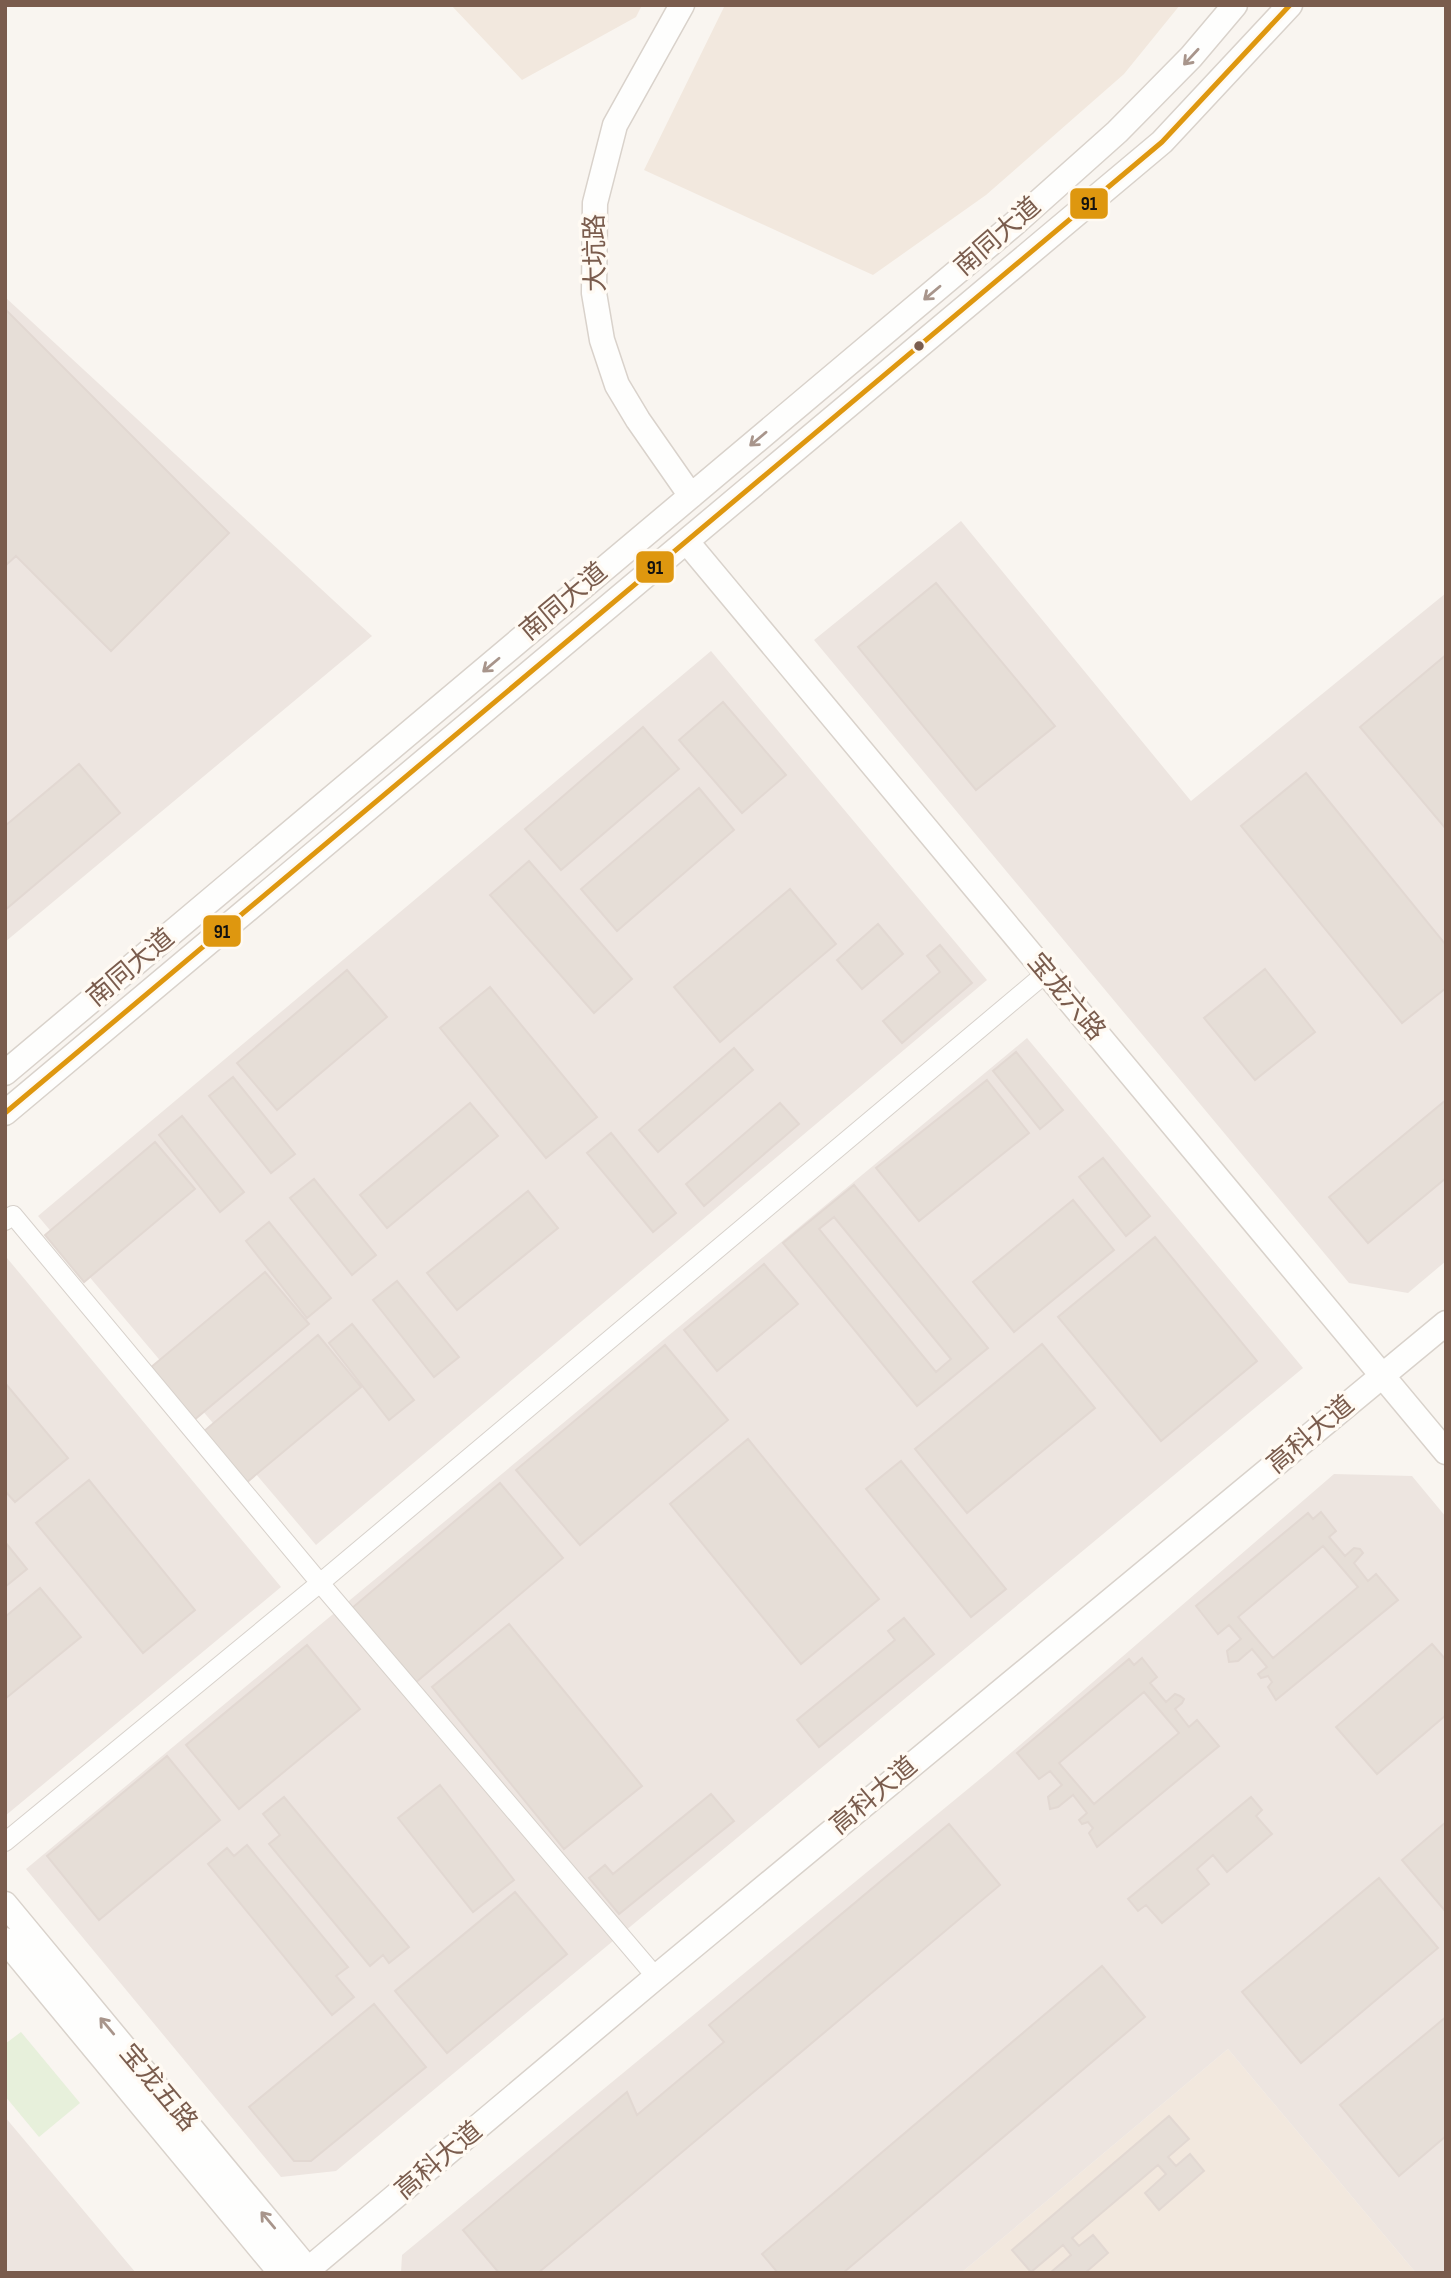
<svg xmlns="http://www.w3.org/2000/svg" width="1451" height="2278" font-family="'Sofia Sans Condensed','Noto Sans SC',sans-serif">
<rect width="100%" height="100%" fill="#f9f5f0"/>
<!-- residential -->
<path fill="#f2e8de" d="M451,5H642L636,17L522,80Z
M725,5H1180L1124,74L986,195L873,275L644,170Z
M1228,2049L1416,2273H961Z"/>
<!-- industrial -->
<path fill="#ede5e0" d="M5,297L372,636L5,942Z
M961,521L1191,801L1446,593V1261L1408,1293L1349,1283L814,640Z
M711,651L987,980L316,1545L38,1216Z
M1027,1038L1303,1368L336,2171L281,2177L26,1869Z
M7,1258L281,1587L5,1816V1260Z
M1334,1474L1412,1476L1446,1517V2273H1416L1228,2049L961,2273H401L402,2255L991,1770Z
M5,2117L136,2273H5Z"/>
<!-- green -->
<path fill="#e7f0db" d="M21,2032L80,2103L39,2137L5,2096V2044Z"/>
<!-- building -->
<path fill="#e6ded7" stroke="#e2d8d2" stroke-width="2" fill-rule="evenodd" d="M5,309L229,533L111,651L16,556L5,566Z
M936,583L1055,726L976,790L858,647Z
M1446,655V829L1360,727Z
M723,702L786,775L742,813L679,740Z
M643,727L679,769L561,870L525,829Z
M79,764L120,813L5,910V826Z
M1306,773L1446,945V988L1402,1023L1241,826Z
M699,788L734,830L617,931L581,889Z
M529,861L632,979L594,1013L490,895Z
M790,889L836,944L720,1042L674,987Z
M878,924L903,954L862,989L837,960Z
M940,945L972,983L902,1043L883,1021L940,972L927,956Z
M1265,969L1315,1032L1255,1080L1204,1018Z
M347,970L387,1017L277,1110L237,1063Z
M490,987L597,1117L546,1158L440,1028Z
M734,1048L753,1070L658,1152L639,1130Z
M1016,1052L1063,1110L1040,1129L993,1071Z
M233,1077L295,1154L271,1173L209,1096Z
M987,1080L1029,1133L919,1221L876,1168Z
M1446,1100V1178L1368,1243L1329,1197Z
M470,1103L498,1136L387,1228L360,1195Z
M780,1103L799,1124L704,1206L686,1184Z
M182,1116L244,1192L220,1212L159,1135Z
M611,1133L676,1213L653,1232L587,1153Z
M155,1142L195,1189L84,1282L45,1235Z
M1103,1158L1150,1216L1126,1236L1079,1177Z
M314,1179L376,1255L352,1275L290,1198Z
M854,1185L988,1348L917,1406L783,1243ZM834,1217L951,1359L936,1372L819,1229Z
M528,1191L558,1228L457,1310L427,1273Z
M1073,1200L1114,1250L1014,1332L973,1282Z
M269,1222L331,1298L307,1318L246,1241Z
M1155,1237L1257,1361L1161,1441L1058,1317Z
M764,1264L798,1304L717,1371L684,1330Z
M265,1272L309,1324L194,1420L150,1368Z
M397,1281L459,1357L434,1377L373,1300Z
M352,1324L414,1400L389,1420L329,1343Z
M318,1335L361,1387L246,1483L203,1432Z
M1042,1344L1095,1408L967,1513L915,1449Z
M665,1345L728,1420L580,1545L516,1470Z
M5,1383L68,1458L15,1502L5,1491Z
M748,1439L879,1599L801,1664L670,1504Z
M901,1461L1006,1589L971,1617L866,1489Z
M89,1480L195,1610L143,1653L36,1523Z
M500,1483L563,1558L415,1683L352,1608Z
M1321,1512L1336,1531L1329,1537L1345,1556L1354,1548L1360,1549L1363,1553L1354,1563L1368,1581L1376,1574L1398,1600L1276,1700L1268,1687L1272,1682L1268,1676L1261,1678L1258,1674L1267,1667L1252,1649L1238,1661L1229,1662L1227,1651L1241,1639L1229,1625L1218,1634L1196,1606L1308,1513L1313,1519ZM1323,1546L1358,1587L1273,1658L1238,1617Z
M5,1542L27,1569L5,1587Z
M40,1588L81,1637L5,1699V1617Z
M904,1618L934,1654L819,1747L797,1720L895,1640L888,1631Z
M509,1624L642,1786L564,1849L432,1687Z
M1432,1644L1446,1660V1715L1377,1774L1336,1727Z
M307,1645L360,1709L239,1809L186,1745Z
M1142,1658L1157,1677L1150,1683L1166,1702L1175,1694L1180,1696L1184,1699L1182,1703L1175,1709L1189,1727L1197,1720L1219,1746L1097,1847L1089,1833L1093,1828L1088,1822L1082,1824L1079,1820L1087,1813L1073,1795L1058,1807L1050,1809L1048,1797L1062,1785L1050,1771L1039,1779L1017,1753L1129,1659L1134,1665ZM1144,1692L1179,1733L1094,1804L1059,1763Z
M167,1756L220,1820L99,1920L47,1856Z
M440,1785L514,1880L473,1912L398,1818Z
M711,1794L734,1821L619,1914L589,1878L605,1865L613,1874Z
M284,1797L409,1947L389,1963L383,1955L370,1966L269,1844L280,1835L263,1814Z
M1251,1797L1262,1810L1256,1816L1272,1834L1227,1872L1213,1855L1197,1869L1209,1884L1162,1923L1146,1905L1138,1911L1128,1899Z
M1446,1822V1912L1402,1860Z
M949,1824L1000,1885L538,2273H499L463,2230L627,2092L637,2115L724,2042L709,2025Z
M247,1845L348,1967L336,1976L354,1997L332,2015L208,1864L227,1848L234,1856Z
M1379,1878L1438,1948L1301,2063L1242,1992Z
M515,1892L567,1954L447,2053L395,1991Z
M1102,1966L1145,2017L843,2273H778L762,2254Z
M374,2004L426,2067L311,2161H294L249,2107Z
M1446,2017V2136L1399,2176L1340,2105Z
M1169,2116L1189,2139L1168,2157L1176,2166L1190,2154L1204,2171L1159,2210L1145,2193L1166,2174L1158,2165L1072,2238L1079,2246L1093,2235L1108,2253L1085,2273H1050L1071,2255L1063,2245L1031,2272L1012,2250Z"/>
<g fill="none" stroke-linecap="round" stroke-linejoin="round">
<defs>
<path id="street" d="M5,1221L13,1215L320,1583L656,1977
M5,1842L320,1583L1046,973"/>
<path id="secondary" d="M682,5L615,125L595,203L594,293L602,340L617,385L638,420L691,496
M687,542L1446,1452
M5,1073L1014,224L1117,132L1191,57L1235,5
M5,1113L1162,142L1290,5
M5,1904L311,2273
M5,1940L281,2273
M304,2273L656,1977L1446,1323"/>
</defs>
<!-- street casing -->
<use href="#street" stroke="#d7d1cb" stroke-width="20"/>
<!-- secondary casing -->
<use href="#secondary" stroke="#d9d2cb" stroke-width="27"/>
<!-- street -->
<use href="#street" stroke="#fefefd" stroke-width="18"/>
<!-- secondary -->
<use href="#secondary" stroke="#fefefd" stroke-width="24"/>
<defs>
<path id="bus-1" d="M5,1113L1162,142L1290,5"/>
</defs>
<!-- bus-1 casing -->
<use href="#bus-1" stroke="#fffaf3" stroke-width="10"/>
<!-- bus-1 -->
<use href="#bus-1" stroke="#de970f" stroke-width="5"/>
</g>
<!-- one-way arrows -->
<defs><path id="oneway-shaft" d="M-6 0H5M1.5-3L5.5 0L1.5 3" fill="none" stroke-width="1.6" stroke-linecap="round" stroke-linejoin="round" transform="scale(1.75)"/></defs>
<g stroke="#a8958b">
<use href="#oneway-shaft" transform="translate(1191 57) rotate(133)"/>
<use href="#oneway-shaft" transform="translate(932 293) rotate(140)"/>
<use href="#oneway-shaft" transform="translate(758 439) rotate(140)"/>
<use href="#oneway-shaft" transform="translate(491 665) rotate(140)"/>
<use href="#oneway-shaft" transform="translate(107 2026) rotate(-130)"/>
<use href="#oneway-shaft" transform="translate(268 2220) rotate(-130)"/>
</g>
<!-- markers -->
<circle fill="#7a5c4d" stroke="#fffaf3" stroke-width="2.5" cx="919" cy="346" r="6"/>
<g text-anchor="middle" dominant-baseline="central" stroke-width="7" stroke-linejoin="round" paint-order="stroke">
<!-- street labels -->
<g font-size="26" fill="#7a5c4d" stroke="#fffaf3">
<text transform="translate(998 237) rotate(-41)">南同大道</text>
<text transform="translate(596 253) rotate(-91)">大坑路</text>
<text transform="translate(564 602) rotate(-40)">南同大道</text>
<text transform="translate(131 968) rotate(-40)">南同大道</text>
<text transform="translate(1066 997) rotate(50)">宝龙六路</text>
<text transform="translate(1311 1435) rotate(-40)">高科大道</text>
<text transform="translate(874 1796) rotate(-40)">高科大道</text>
<text transform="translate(158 2088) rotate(50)">宝龙五路</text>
<text transform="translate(439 2161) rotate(-40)">高科大道</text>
</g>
</g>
<g stroke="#fffaf3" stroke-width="2.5">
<rect x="1069" y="187" width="40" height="33" rx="7" fill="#de970f"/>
<rect x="635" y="550" width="40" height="34" rx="7" fill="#de970f"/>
<rect x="202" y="914" width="40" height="34" rx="7" fill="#de970f"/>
</g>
<g font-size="19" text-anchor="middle" font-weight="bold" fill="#111">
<text x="1089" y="210">91</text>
<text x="655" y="574">91</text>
<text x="222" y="938">91</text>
</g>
<!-- border -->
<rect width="1451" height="2278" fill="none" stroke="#7a5c4d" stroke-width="14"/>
</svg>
